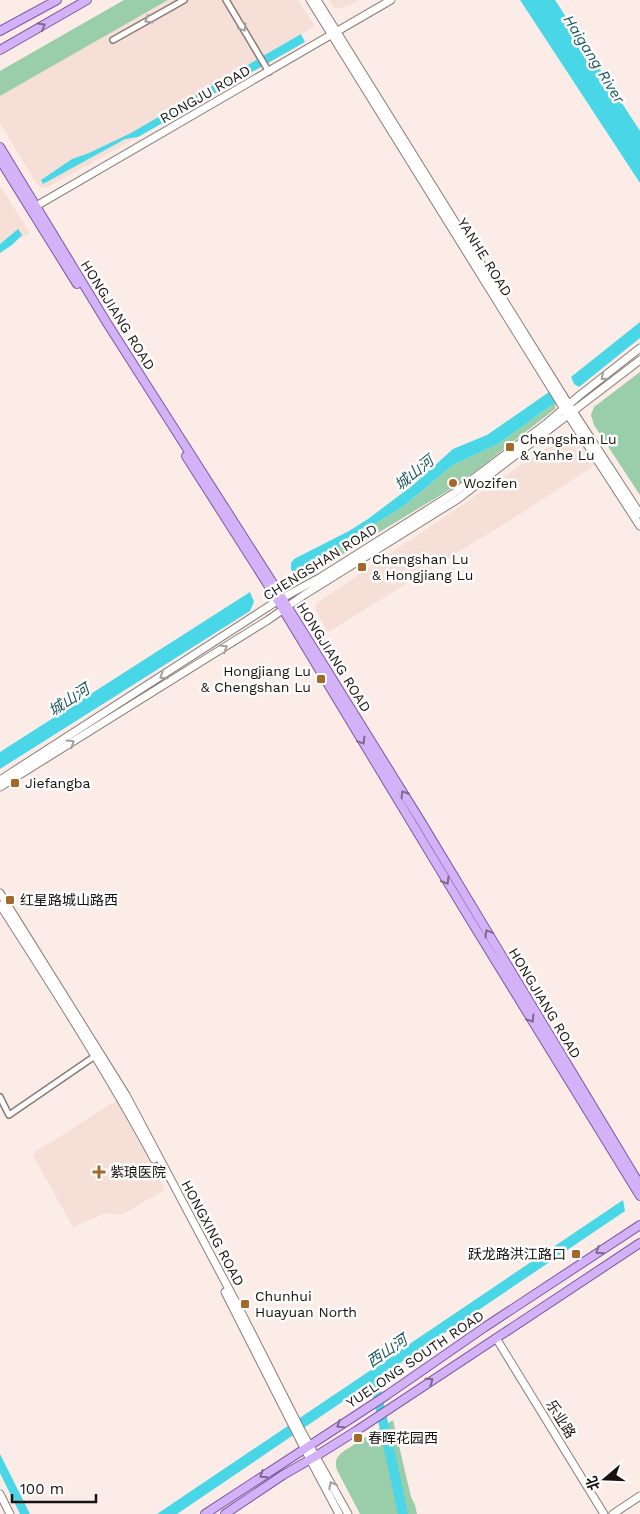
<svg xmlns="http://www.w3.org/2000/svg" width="640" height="1514" font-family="'Work Sans','Noto Sans SC',sans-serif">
<rect width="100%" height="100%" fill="#fbece7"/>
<!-- built -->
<path fill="#f6dfd7" d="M168,0H298L315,26L156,118L159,125L46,188H42L36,183L0,123V96Z
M329,0H359L350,5L335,9Z
M0,186L30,233L0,249Z
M569,433L577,435L595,465L522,513L328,632L316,611V604L321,600Z
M116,1101L165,1190L121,1215L106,1213L73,1227L32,1154Z"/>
<!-- green -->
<path fill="#9acdaa" d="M124,0H168L0,96V71Z
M640,372V495L594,425L591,415L594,407Z
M556,402L555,409L486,463L454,487L310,574H305L311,565L405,505L453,465L498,444Z
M393,1420L411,1497L415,1505L417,1514H360L337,1470C334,1461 337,1456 344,1451Z"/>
<!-- water -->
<path fill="#49d7e7" d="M520,0H555L640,131V183Z
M301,34L305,42L138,137L125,139L43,184L41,180L72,159L89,153L131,133Z
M18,229L22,235L12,245L0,253V244Z
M640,322V338L579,387L574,384L571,377Z
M549,392L556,402L498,444L453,465L405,505L311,565L305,574H297L291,570V563L294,559L349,531L368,519L413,485L453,449L487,435Z
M250,592L254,602L250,611L0,769V752Z
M623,1200L625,1211L378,1378L397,1462L408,1514H398L370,1383L177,1514H157Z
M0,1454L30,1514H20L0,1473Z"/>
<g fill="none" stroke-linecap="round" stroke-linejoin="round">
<defs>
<path id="street" d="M226,0L269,72
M113,40L184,0
M0,1097L9,1115L95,1056"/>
<path id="secondary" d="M310,0L564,409L640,526
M317,0L569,405L640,514
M31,209L391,0
M0,780L277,601L321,577L454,493L547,423L580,395L640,348
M0,787L268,620L304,595L458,499L640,360
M0,893L126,1095L239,1308L302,1432L348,1514
M0,905C54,989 107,1072 154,1159
M225,1292L304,1448L339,1514
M496,1338L604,1514
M0,1494L10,1514
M613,1514L640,1496"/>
<path id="primary" d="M0,31L57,0
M0,50L87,0
M0,147L107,323L274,585L420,820L640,1185
M0,160L77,284
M186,456L270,588L471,921L640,1196
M205,1514L387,1395L485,1327L640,1225
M225,1514L283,1475L316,1456L356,1431L640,1243"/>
</defs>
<!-- street casing -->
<use href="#street" stroke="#897c77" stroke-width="8"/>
<!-- secondary casing -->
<use href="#secondary" stroke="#897c77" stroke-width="9"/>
<!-- primary casing -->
<use href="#primary" stroke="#7e59a3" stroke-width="10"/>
<!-- street -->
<use href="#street" stroke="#fff" stroke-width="5"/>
<!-- secondary -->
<use href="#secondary" stroke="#fff" stroke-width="7"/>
<!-- primary -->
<use href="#primary" stroke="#d3b2f7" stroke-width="8"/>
</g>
<!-- one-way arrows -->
<defs><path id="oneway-chevron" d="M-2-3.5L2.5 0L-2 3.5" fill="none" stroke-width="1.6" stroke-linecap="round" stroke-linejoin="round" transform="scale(1.25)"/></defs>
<g stroke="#a2a09f">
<use href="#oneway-chevron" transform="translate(148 20) rotate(150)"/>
<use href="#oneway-chevron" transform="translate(243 28) rotate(59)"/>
<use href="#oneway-chevron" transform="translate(604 377) rotate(141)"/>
<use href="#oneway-chevron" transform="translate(224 648) rotate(-32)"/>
<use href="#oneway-chevron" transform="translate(163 676) rotate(147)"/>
<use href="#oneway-chevron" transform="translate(71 743) rotate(-32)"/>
<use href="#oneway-chevron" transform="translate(332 1485) rotate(-118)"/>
</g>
<g stroke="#7e6a8f">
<use href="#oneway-chevron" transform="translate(42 26) rotate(-30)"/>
<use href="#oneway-chevron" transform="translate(362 741) rotate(59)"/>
<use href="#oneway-chevron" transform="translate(404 794) rotate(-122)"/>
<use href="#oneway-chevron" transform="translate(446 881) rotate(59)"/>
<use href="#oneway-chevron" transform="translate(488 933) rotate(-121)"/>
<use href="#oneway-chevron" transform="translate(531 1019) rotate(58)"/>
<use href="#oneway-chevron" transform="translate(599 1251) rotate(147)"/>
<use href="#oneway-chevron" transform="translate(430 1381) rotate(-34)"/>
<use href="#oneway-chevron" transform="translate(340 1425) rotate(147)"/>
<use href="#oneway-chevron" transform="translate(263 1475) rotate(147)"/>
</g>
<!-- markers -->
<g fill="#a4692a" stroke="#fdfdfd" stroke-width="2">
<rect x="505" y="442" width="10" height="10" rx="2.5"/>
<circle cx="453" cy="483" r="5"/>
<rect x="357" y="562" width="10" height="10" rx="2.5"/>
<rect x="316" y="674" width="10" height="10" rx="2.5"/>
<rect x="10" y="778" width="10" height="10" rx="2.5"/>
<rect x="5" y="895" width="10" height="10" rx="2.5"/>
<path d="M96.5 1164.5h5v5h5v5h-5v5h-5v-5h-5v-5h5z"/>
<rect x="571" y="1249" width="10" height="10" rx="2.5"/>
<rect x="240" y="1299" width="10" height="10" rx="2.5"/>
<rect x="353" y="1433" width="10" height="10" rx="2.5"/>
</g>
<g text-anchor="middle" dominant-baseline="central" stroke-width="5" stroke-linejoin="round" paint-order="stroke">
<!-- street labels -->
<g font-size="14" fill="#171210" stroke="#fdfdfd">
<text transform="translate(205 94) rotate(-30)">RONGJU ROAD</text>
<text transform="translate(485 257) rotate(58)">YANHE ROAD</text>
<text transform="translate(118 315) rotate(58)">HONGJIANG ROAD</text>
<text transform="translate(320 562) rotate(-32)">CHENGSHAN ROAD</text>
<text transform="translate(334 657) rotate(58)">HONGJIANG ROAD</text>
<text transform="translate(545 1003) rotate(59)">HONGJIANG ROAD</text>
<text transform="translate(213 1233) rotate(62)">HONGXING ROAD</text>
<text transform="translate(415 1359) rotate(-34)">YUELONG SOUTH ROAD</text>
<text transform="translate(561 1419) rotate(58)">乐业路</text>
</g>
<!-- poi labels -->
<g font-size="14" fill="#171210" stroke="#fdfdfd" text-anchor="start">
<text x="520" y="439">Chengshan Lu<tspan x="520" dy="16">&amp; Yanhe Lu</tspan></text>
<text x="463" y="483">Wozifen</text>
<text x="372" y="559">Chengshan Lu<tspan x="372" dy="16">&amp; Hongjiang Lu</tspan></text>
<text x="311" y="671" text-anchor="end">Hongjiang Lu<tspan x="311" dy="16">&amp; Chengshan Lu</tspan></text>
<text x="25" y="783">Jiefangba</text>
<text x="20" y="900">红星路城山路西</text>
<text x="110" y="1172">紫琅医院</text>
<text x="566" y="1254" text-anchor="end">跃龙路洪江路口</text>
<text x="255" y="1296">Chunhui<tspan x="255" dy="16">Huayuan North</tspan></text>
<text x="368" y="1438">春晖花园西</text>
</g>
<!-- water labels -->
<g font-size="15" font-style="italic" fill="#1d585e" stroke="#fdfdfd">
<text transform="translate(594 59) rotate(58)">Haigang River</text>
<text transform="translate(414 473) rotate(-39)">城山河</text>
<text transform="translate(69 700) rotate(-33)">城山河</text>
<text transform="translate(387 1351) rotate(-34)">西山河</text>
</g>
</g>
<!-- north arrow -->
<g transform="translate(605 1479) rotate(251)" stroke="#fdfdfd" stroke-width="4" paint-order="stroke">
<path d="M0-4L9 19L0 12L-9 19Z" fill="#171210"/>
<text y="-8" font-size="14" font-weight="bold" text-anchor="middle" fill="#171210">北</text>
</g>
<!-- scale -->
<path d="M12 1494v8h84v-8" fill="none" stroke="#171210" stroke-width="2.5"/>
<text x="20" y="1494" font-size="15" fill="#171210" stroke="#fdfdfd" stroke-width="4" paint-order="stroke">100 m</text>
</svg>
